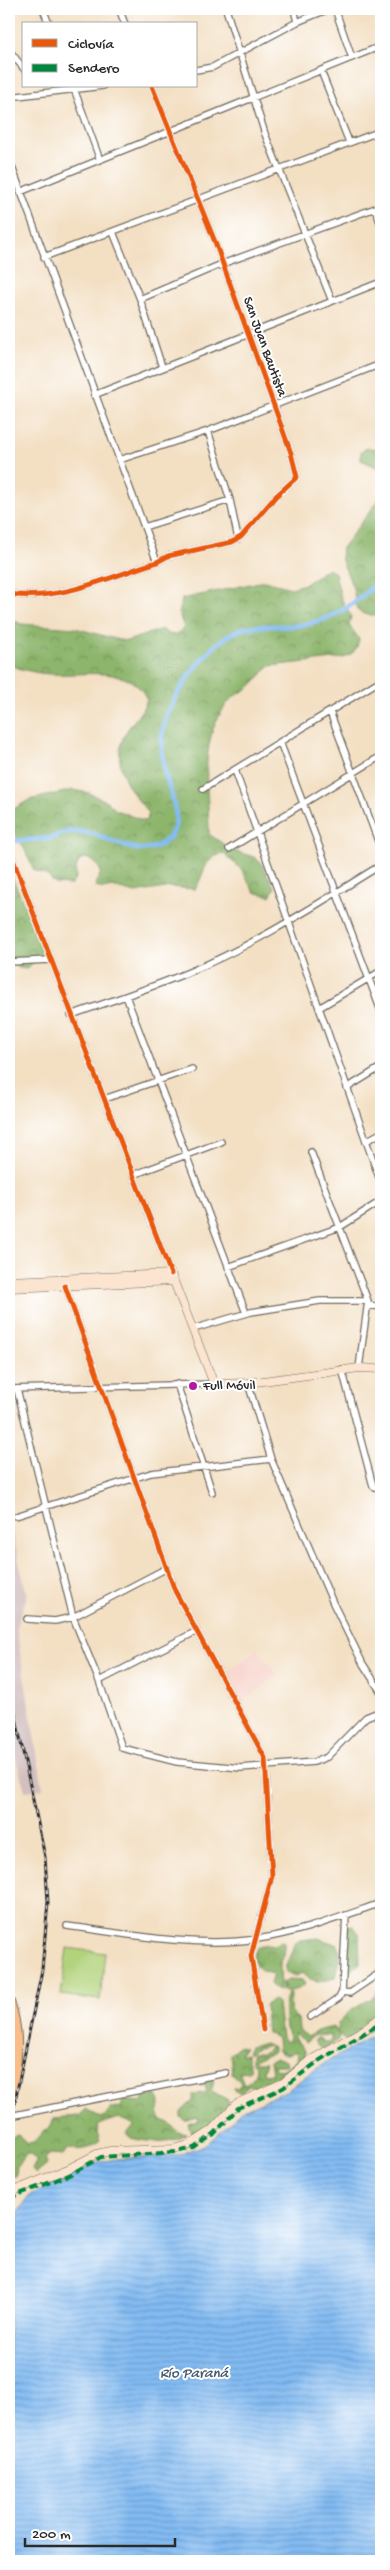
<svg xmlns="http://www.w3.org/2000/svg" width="390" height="2570" font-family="'Gochi Hand',sans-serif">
<defs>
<pattern id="forest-crowns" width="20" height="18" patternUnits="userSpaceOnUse" patternTransform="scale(1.25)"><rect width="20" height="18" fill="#8db56c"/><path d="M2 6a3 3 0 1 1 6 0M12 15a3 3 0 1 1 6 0" fill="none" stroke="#739359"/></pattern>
<pattern id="water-rules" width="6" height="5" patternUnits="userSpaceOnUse" patternTransform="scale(1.25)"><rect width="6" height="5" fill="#82bbf3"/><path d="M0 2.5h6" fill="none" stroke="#6b98c5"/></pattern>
</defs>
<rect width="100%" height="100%" fill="#fff"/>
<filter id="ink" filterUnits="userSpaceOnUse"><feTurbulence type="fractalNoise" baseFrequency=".02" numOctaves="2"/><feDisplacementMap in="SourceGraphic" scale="10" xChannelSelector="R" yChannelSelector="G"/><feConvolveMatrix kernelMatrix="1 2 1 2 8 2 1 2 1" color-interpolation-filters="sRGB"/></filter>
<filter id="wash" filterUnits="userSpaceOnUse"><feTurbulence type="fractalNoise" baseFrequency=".0096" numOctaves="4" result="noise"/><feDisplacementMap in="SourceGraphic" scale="20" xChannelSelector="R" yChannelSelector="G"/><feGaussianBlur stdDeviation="1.12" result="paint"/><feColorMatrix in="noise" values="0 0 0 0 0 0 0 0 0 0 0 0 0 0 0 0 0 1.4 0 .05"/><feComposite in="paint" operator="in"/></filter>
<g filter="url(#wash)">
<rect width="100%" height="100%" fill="#f3dfc2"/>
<!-- built -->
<path fill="#f7d1c8" d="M257,1649L277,1675L238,1707L222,1676Z"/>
<!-- industrial -->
<path fill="#d2bfc0" d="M9,1519L27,1596L16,1627L43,1789L25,1791L9,1735Z"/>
<!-- forest -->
<path fill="url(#forest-crowns)" stroke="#5c704c" d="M367,448L381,449V469L361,460V452Z
M381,497V615L380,616L364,614L357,610L353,588L341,558L342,548Z
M328,568L335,573L341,598L351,616L349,625L359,639C357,650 354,654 343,658L269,666C262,673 256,682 248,688C243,692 236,694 232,698C196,736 209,787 209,834L233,851L254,857L260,862L275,888L270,896L254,892L242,870L224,854C203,856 205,875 195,889L170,887L136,893L112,887L103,889L95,886L101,872C97,863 93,859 83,858C76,864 75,869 76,878L71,885L55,884L48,876L34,870L23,846L9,826L12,810L29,800L73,790L89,793L108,802L116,810L144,821L147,820L149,813C129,791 109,762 126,732C133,721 143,712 147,699C130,664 85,676 54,674C38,674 24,670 9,665V618L21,624L75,628L119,640L127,641L162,629L168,634L175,635L184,628L179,613L182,599L264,581L291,588L305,584Z
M9,869L28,914L43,943V951L27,969L19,968L9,961Z
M347,1926H353L359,1933L360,1963L352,1971L345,1969Z
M318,1938L338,1945L340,1956L335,1977C323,1983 312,1983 302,1973L296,1976L286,1972C284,1962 293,1954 294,1944L300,1940Z
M281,1941L284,1943C285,1953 280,1962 280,1968C280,1974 281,1976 280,1981L284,1988L283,1983L289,1979L302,1980L305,1984C301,1989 288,1993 282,1990L283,1988L278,1991L270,1984L273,1974C260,1971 257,1970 253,1957L257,1948L267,1944L274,1945Z
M381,1986V2021C371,2027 359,2043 348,2041L339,2034V2040L322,2050L314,2041L318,2037L324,2042H330L332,2036L315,2035L305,2043L296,2033L294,2037L305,2051L306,2060L282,2080L271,2085L267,2081L262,2082L257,2088L248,2085L242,2093L235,2091L233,2088L239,2087L241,2083L232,2073L230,2054L238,2046L245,2047L240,2054H246L251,2068L249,2071L239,2072L244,2084C253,2081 256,2074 256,2065L252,2061V2053H262L269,2048L268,2045C260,2048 255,2047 249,2054L247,2052L250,2047L265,2043L273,2047V2052L254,2060L257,2062H266L263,2070L264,2074L272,2073L270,2061L276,2058L286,2060L287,2065H274L275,2069C286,2072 291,2064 298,2057L297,2052C289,2052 286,2057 278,2051L277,2038L267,2033L265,2005L274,2000L278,2004L282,2037L286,2043L290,2038C283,2030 284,2002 288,1993H291L290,2011L298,2019L299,2030L308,2037L317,2031L333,2027L338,2034V2023L349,2012L372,1998Z
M210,2078L214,2082L211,2091L228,2100V2104L205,2129L191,2133L188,2124L200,2121L196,2117L185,2121L181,2117V2112L193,2101V2094L207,2093L206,2086L200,2085L204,2079Z
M147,2092L155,2094L160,2101L158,2112L161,2120L168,2122L178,2132L187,2134C176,2144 145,2142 131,2138L127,2133L134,2127L133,2124L118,2118L99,2125L97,2132L100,2142C87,2150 81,2150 67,2149L63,2155L51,2154L45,2157L47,2165L36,2174L32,2170L37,2160L28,2153L17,2165L16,2176H9V2149L12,2137L18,2135L27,2143L34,2142L44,2130L50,2128L54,2118L79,2116L86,2109L101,2118L105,2116L110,2109L121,2108L123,2100L141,2102L144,2100V2093Z"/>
<!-- pitch -->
<path fill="#b2d37c" stroke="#6e7f54" d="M67,1948L105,1953L100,2000L61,1995Z"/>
<!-- water -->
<path fill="url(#water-rules)" stroke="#56738f" d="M381,2028V2561H9V2226L30,2195L99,2162L116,2159L179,2155L207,2144L243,2110L288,2090L316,2068L367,2039Z"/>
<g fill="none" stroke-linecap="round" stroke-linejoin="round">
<!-- canal -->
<path stroke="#82bbf3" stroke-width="5" d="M9,842C23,839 36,840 50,838C58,837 64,831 71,831C105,829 135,864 164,842C188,824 169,794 165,772C163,761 161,749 162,738C162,718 178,692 189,676C202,658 220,636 242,629C258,624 274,627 291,626C327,625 358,604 381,577"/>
</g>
</g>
<g filter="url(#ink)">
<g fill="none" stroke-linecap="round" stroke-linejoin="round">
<defs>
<path id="minor" d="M43,9L49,24
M119,9L125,24
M226,9L265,134L332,301
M294,9L297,22
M335,9L352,58
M381,9V10
M9,50L24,69
M196,70L213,67L297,22L329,9
M321,71L349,142
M73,86L100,160
M9,97L103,86
M9,159L157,562
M20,192L381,46
M375,208L381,225
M113,232L140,299L162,367
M44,257L381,131
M140,299L222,264L381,206
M94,395L381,282
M208,431L230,500L238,539
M119,460L208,431L381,364
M144,527L230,500
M9,594C59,602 109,577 157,562L168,556L232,542L241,537L276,496L297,477L291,453L215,242L152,86
M330,712L381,849
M280,742L381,1011
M235,770L381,1183
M203,789L381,680
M9,849L171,1274
M229,849L381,756
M9,962L50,960
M126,996L246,1313
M319,1008L381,971
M71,1015C111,1001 151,988 189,972C257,944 319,903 381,865
M347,1088L381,1067
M104,1099L192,1069
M366,1141L381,1133
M311,1152L368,1301L359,1368
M133,1175L221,1142
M228,1267L340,1227L381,1201
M65,1286L175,1591L265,1758L272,1876L251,1956L263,2030
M193,1329L251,1312L320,1301H368V1305L381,1307
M342,1369L373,1486L381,1490
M248,1383L271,1459L333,1603L363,1664L381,1692
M177,1384L212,1492
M9,1389L214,1384
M17,1389L73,1617L99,1681L122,1748L177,1762L241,1768L314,1762L327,1757L366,1717L381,1711
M16,1516L151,1473L271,1459
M27,1619L55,1621L73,1617L167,1568
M99,1681L197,1631
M67,1926C129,1934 194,1948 257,1939C299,1933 340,1917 381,1903
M342,1992L350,1993L381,1972
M310,2017L339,1998L342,1992L346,1915
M15,2115L226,2073"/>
<path id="secondary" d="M9,1281L171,1274L214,1384L248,1383L359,1368L381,1369
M9,1288L174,1281
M9,2193L68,2169L97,2154L110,2151L173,2149L190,2145L211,2131L236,2104L283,2083L309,2061L367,2028L381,2017"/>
<path id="trunk" d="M9,2002C21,2035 16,2071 9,2105"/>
</defs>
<!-- minor casing -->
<use href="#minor" stroke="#716a60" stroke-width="8"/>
<!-- secondary casing -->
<use href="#secondary" stroke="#716a60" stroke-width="9"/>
<!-- trunk casing -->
<use href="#trunk" stroke="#716a60" stroke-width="12"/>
<!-- minor -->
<use href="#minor" stroke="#fff" stroke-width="5.5"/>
<!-- secondary -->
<use href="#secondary" stroke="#fce5d0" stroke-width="8"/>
<!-- trunk -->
<use href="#trunk" stroke="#f8bd89" stroke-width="10"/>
<defs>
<path id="rail" d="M9,1685L45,1857L48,1902L42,1970L9,2130"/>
</defs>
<!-- rail casing -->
<use href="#rail" stroke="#2b2b2b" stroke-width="3"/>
<!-- rail -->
<use href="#rail" stroke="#fff" stroke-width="1" stroke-dasharray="4" stroke-linecap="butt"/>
<!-- quiet -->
<path stroke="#00873e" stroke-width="4" stroke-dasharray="8 4" stroke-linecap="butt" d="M9,2198L69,2175L101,2157L177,2152L194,2148L214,2134L238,2108L283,2088L320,2060L381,2023"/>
<defs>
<path id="cycleway" d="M9,594C59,602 109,577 157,562L168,556L232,542L241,537L276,496L297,477L291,453L215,242L152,86
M9,849L171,1274
M65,1286L175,1591L265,1758L272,1876L251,1956L263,2030"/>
</defs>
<!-- cycleway casing -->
<use href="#cycleway" stroke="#fff" stroke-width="8"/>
<!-- cycleway -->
<use href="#cycleway" stroke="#e8590c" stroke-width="5"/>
</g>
</g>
<!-- markers -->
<circle fill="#b5179e" stroke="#fff" stroke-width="2" cx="193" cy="1386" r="5"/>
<g text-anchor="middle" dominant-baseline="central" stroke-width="4" stroke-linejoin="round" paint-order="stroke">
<!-- street labels -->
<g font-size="14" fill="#2b2b2b" stroke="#fff">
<text transform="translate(264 347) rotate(70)">San Juan Bautista</text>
</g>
<!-- poi labels -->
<g font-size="14" fill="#2b2b2b" stroke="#fff" text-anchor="start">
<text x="203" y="1386">Full Móvil</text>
</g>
<!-- water labels -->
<g font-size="15" font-style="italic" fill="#495d71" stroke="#fff">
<text x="194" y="2374">Río Paraná</text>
</g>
</g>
<!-- margin -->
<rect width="390" height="2570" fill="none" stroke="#fff" stroke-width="30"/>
<!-- legend -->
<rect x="22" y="22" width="175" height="65" fill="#ffffff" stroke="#aaaaaa"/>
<rect x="32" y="39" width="25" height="8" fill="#e8590c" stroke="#aaaaaa"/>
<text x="68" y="48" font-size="15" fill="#2b2b2b">Ciclovía</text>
<rect x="32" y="64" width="25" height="8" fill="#00873e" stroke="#aaaaaa"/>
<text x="68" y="72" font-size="15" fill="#2b2b2b">Sendero</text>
<!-- scale -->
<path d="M25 2538v8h150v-8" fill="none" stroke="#2b2b2b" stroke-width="2.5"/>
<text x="32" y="2538" font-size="15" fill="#2b2b2b" stroke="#ffffff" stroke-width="4" paint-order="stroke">200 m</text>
</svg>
